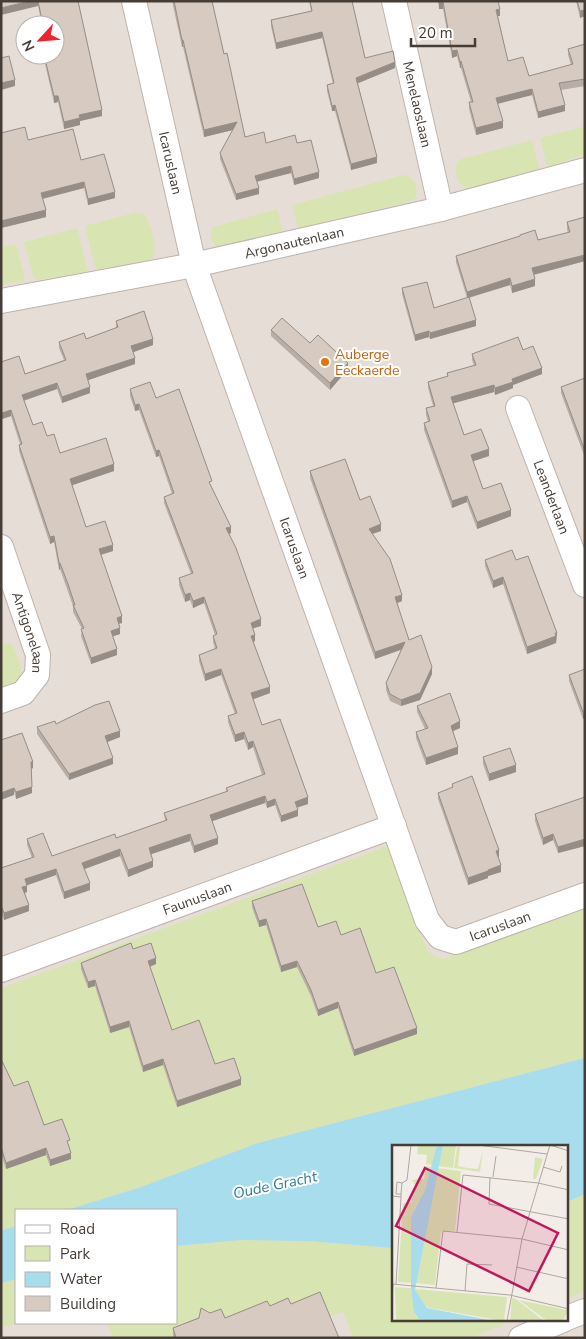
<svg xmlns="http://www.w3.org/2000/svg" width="586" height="1339" font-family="'Nunito Sans',sans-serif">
<rect width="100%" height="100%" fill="#f3ede8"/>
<!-- residential -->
<path fill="#e6ded6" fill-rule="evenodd" d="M1,1H585V1338H1ZM25,25H55V55H25ZM394,1146H567V1320H394ZM16,1210H176V1323H16Z"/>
<!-- green -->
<path fill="#d8e5b2" d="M585,126V154L548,167L547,166L540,138Z
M532,140L539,168L538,171L468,188L462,186C456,178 451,166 461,159Z
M403,175C414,176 420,189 415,199L409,202L301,228H298L292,205Z
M277,209L283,233L222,247L216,246C210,239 210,235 213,227Z
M137,212L144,214C151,223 157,246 154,257L148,261L98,270L95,266L85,226Z
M77,228L87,268L86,272L37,280L33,276L24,242Z
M16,244L25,278L24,281L1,285V247Z
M10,643C14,648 16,652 18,658C25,678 20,680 1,687V644Z
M387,846L427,950L434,956L444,959L585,909V1058L258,1143L141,1187L67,1210H16V1226L1,1231V988Z
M585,1194V1291L567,1299V1202Z
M242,1240L308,1241L393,1248L394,1320H514L471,1338H353L343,1312L326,1318L233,1336L225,1317L174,1338H114L106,1323H176V1246Z
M16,1279V1323H18L1,1328V1283Z"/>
<!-- water -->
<path fill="#a7ddec" d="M585,1058V1194L567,1202V1146H394L393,1248L308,1241L242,1240L176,1246V1210H67L141,1187L258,1143Z
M16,1226V1279L1,1283V1231Z"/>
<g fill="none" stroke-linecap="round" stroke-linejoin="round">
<defs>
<g id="minor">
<path id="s1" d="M134,1L194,265L427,920L440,937L456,942L585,895"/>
<path id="s2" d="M394,1L441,209"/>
<path id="s3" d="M1,301L194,265L441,209L585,170"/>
<path id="s4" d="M518,408L585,585"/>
<path id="s5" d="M1,547L38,655L37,675L23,693L1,701"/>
<path id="s6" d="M1,970L394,826"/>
<path d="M567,1318L585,1311"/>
<path d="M521,1338L563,1320"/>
</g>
</defs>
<!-- minor casing -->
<use href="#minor" stroke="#beb3ab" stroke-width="26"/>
<!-- minor -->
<use href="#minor" stroke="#fff" stroke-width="24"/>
</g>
<!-- wall -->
<path fill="#b9aea6" d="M1,1H78L102,116L80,121V125L64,129L58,102L54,103L43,55H55V25H42L38,6Z
M172,1H215L212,2L224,54L245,137L266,143H297L319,178L294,185L291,173L272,178L257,182L259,194L236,200L220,159V153L233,130L204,137L183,47H182Z
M309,1H352L365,58L395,68L358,83L377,163L351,170L335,111H332L327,91V85L333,84L322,38L276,49L271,26V20L311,11Z
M438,1H498L500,16H498L508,61L529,76L571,65L568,55V49L585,44V86L561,90L565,111L538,118L532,95L498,104L503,128L476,135L469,109V102H471L461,68H460L457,56L452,58L443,9H439Z
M576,1H585V16L580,18Z
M1,133L28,140L81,160L115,198L88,205L84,188L43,199L46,217L1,228Z
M567,222L585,261L534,275L535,286L512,293L510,285L469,298L476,326L430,339L429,337L415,341L402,294V288L434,308L467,298L456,262V256L520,237V235L538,240L568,233L567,229Z
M116,321L153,345L133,352L135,364L88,380L90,393L62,403L57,389L24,401L33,425L47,436L60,453L114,471L72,485L86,527L113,551L101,555L122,623L118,624L120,634L113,636L117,655L91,664L81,636L82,629L73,612V606L60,569L59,570L54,542L50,544L19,451V445L20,444L11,416L2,419L1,417V362L25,374L64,360L59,348V342L86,339L116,328Z
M271,330L310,343L348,369L330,390L271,336Z
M523,350L542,374L513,385V388L495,395L494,392L453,403L464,435L489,456L473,461L483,489L511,516L477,529L467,502L452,508L424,430V423L428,422L426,415V408L433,406L428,388V382L447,377V373L474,366L472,360V354Z
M585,378V458L561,393V387Z
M130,389L156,398L212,488L231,533L229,534L261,626L253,628L255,641L253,642L270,693L253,699L262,725L308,804L297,808L298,816L281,822L275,805L267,808L265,803L212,821L218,844L194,853L190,841L151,854L153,867L128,877L120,856L84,869L90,890L64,899L56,875L27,885V892L25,893L29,911L4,920L1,912V868L32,858L27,845V839L52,856L116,838L165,821L164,813L226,792V788L262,775L253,747L248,750L244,739L235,742L228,722V716L235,714L221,675L205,681L199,661V655L215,649L213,642V636L215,635L204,603L193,608L190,600L185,602L179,585V578L191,574L164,503V497L172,494L159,456L156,457L139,410L135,411L130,396Z
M310,471L360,500L381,531L372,534L402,601L397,603L409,640L432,674L420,700L401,706L390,701L386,690V683L401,650L375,659L310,478Z
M485,560H516L557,633L556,643L527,654L503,584L493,588L485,566Z
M585,669V718L583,719L569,681V675Z
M417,706L460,728L453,731L458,754L426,765L416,738V732L425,729L417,712Z
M56,724L120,737L107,742L113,764L69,780L37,734V727Z
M1,740L33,768L31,769L32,793L16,799Z
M483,757L516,772L489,781L483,764Z
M452,784L499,857H498L501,872L488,876V878L468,885L438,799V793L452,788Z
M585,797V846L558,853L553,840L543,845L535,821V814Z
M252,901L318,927L341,935L376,973L417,1034L354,1056L338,1008L318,1016L311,996L297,967L281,972L266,925L259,927L252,907Z
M133,949L156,964L150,967L172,1030L241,1085L177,1107L163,1065L143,1072L129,1027L110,1033L95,986L88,988L81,969V963Z
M1,1059L14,1086L44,1125L70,1146H69L71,1159L50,1166L46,1155L6,1169L1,1153Z
M291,1304L339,1338H173V1328L210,1313L225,1318L270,1306Z"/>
<!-- shaded-wall -->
<path fill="#968d87" d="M30,1H38V6L1,15V8Z
M443,2V9H439V3Z
M500,9V16H496V10Z
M585,10V16L580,18V11Z
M322,32V38L276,49V43Z
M182,40H183V47H182Z
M457,50V56L452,58V51Z
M461,61V68H460V62Z
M395,62V68L356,84V78Z
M15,80V86L1,90V83Z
M532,89V95L496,104V98Z
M54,96H58V102L54,103Z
M335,105V111H332V106Z
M565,105V111L538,118V112Z
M102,110V116L80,121V125L64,129V122L79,115Z
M503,121V128L476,135V128Z
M237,122V129L204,137V130Z
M377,157V163L351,170V164Z
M291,166V173L255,182V176Z
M319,172V178L294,185V179Z
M84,182V188L41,199V193Z
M259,188V194L236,200V194Z
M115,192V198L88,205V199Z
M46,210V217L1,228V221Z
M585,255V261L532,275V268Z
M510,278V285L467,298V292Z
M535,279V286L512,293V286Z
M476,320V326L430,339V333Z
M429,331V337L415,341V335Z
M153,339V345L131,353V346Z
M135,358V364L86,381V374Z
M348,363V369L330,390V383Z
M542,368V374L513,385V388L495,395V388L512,379Z
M57,383V389L22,401V395Z
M494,385V392L451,404V397Z
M90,387V393L62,403V397Z
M139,404V410L135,411V405Z
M11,410V416L2,419V413Z
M489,449V456L471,462V455Z
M159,450V456L156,457V451Z
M114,464V471L70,486V479Z
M467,496V502L452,508V501Z
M511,510V516L477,529V522Z
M381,524V531L369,535V529Z
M231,527V533L226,535V528Z
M54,536V542L50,544V537Z
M113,545V551L99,555V549Z
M59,563H60V569L59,570Z
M503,577V584L493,588V581Z
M190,593V600L185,602V595Z
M402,595V601L395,604V597Z
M204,597V603L193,608V601Z
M122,616V623L117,624V618Z
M261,619V626L251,629V623Z
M120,628V634L111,637V631Z
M557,633L556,643L527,654V647Z
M255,635V641L251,643V636Z
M405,642V648L375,659V652Z
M117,649V655L91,664V658Z
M432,667V674L420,700L401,706V700Z
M221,669V675L205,681V674Z
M270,687V693L251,700V693Z
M583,712H585V718L583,719Z
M460,721V728L451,732V726Z
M120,731V737L105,743V736Z
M244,732V739L235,742V735Z
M253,741V747L248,750V743Z
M458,747V754L426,765V758Z
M113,758V764L69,780V774Z
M31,762H33V768L31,769Z
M516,765V772L489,781V774Z
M32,787V793L16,799V792Z
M14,788V795L1,800V793Z
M265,796V803L210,822V815Z
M308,797V804L295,808V802Z
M275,799V805L267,808V802Z
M298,810V816L281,822V816Z
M190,834V841L149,855V848Z
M553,834V840L543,845V838Z
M218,838V844L194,853V846Z
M585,839V846L558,853V847Z
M120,849V856L82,870V863Z
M499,850V857H496V851Z
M153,861V867L128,877V870Z
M501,865V872L488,876V878L468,885V878L488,870Z
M56,869V875L25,886V879Z
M90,883V890L64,899V892Z
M27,886V892L22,894V887Z
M29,905V911L4,920V913Z
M266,919V925L259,927V921Z
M156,958V964L148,967V961Z
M297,961V967L281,972V966Z
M95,980V986L88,988V982Z
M338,1002V1008L318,1016V1010Z
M129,1021V1027L110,1033V1027Z
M417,1028V1034L354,1056V1050Z
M163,1059V1065L143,1072V1066Z
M241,1079V1085L177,1107V1101Z
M46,1148V1155L6,1169V1163Z
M71,1153V1159L50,1166V1160Z"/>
<!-- building -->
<path fill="#d7cac1" stroke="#968d87" d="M1,1H30L1,8Z
M38,1H78L102,110L79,115L80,118L64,122L58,96H54L44,55H55V25H43Z
M174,1H212L224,54L227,53L245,137L264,132L266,143L295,135L297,143L311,140L319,172L294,179L291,166L272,171L255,176L259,188L236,194L220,153L237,122L204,130L183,40H182Z
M310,1H352L365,58L393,51L395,62L356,78L377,157L351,164L335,105L332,106L327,85L334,83L322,32L276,43L271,20L312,11Z
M439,1H498L500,9L496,10L508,61L523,57L529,76L573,64L568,49L585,44V79L559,83L565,105L538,112L532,89L496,98L503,121L476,128L469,102H473L461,61L460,62L457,50L452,51L443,2L439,3Z
M577,1H585V10L580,11Z
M9,56L15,80L1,83V58Z
M25,127L28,140L73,129L81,160L104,154L115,192L88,199L84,182L41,193L46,210L1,221V133Z
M585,217V255L532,268L535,279L512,286L510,278L467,292L456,256L520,236V235L535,230L538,240L570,232L567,222Z
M427,282L434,308L469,297L476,320L430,333L429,331L415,335L402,288Z
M144,311L153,339L131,346L135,358L86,374L90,387L62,397L57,383L22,395L33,425L42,422L47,436L54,434L60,453L106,438L114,464L70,479L86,527L105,521L113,545L99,549L122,616L117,618L120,628L111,631L117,649L91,658L81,629L84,628L73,605H75L68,584L60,563H59L54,536L50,537L19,445L22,444L11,410L2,413L1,411V362L19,356L25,374L66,360L59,342L84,333L86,339L118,327L116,321Z
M282,318L310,343L318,335L348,363L330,383L271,330Z
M518,337L523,350L533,346L542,368L512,379L513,382L495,388L494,385L451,397L464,435L481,429L489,449L471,455L483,489L501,483L511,510L477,522L467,496L452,501L424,423L430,421L426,408L435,406L428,382L448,376L447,373L476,365L472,354Z
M585,378V451L561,387Z
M150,382L156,398L179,389L212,481L209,482L231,527L226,528L236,548L261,619L251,623L255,635L251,636L270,687L251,693L262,725L280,719L308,797L295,802L298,810L281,816L275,799L267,802L265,796L210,815L218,838L194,846L190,834L149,848L153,861L128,870L120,849L82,863L90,883L64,892L56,869L25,879L27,886L22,887L29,905L4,913L1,905V868L34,857L27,839L43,833L52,856L115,834L116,838L167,820L164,813L228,791L226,788L265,774L253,741L248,743L244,732L235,735L228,716L237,713L221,669L205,674L199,655L217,648L213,636L217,634L204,597L193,601L190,593L185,595L179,578L193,573L164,497L174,493L159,450L156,451L139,404L135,405L130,389Z
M345,459L360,500L370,496L381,524L369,529L390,559L402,595L395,597L409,640L421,635L432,667L420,693L401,700L390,694L386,683L405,642L375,652L310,471Z
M512,550L516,560L528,556L557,633H555L556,636L527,647L503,577L493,581L485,560Z
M585,669V712H583L569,675Z
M450,693L460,721L451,726L458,747L426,758L416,732L428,728L417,706Z
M109,701L120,731L105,736L113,758L69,774L37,727L55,721L56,724L95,705Z
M22,733L33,762H31L32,787L16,792L14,788L1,793V740Z
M510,748L516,765L489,774L483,757Z
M472,776L499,850L496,851L501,865L488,870V871L468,878L438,793L453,787L452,784Z
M585,797V839L558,847L553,834L543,838L535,814Z
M302,884L318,927L336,921L341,935L360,928L376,973L394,967L417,1028L354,1050L338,1002L318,1010L311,990L297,961L281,966L266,919L259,921L252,901Z
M131,943L133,949L151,943L156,958L148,961L172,1030L199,1020L215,1064L234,1058L241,1079L177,1101L163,1059L143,1066L129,1021L110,1027L95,980L88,982L81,963Z
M1,1059L14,1086L28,1081L44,1125L62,1119L70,1140L67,1141L71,1153L50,1160L46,1148L6,1163L1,1147Z
M320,1292L339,1338H176L173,1328L199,1318L201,1308L210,1313L221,1309L225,1318L267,1301L270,1306L288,1298L291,1304Z"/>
<!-- markers -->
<circle fill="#e8710a" stroke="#fff" stroke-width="2" cx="325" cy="362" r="5"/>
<g text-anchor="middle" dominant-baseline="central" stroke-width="4" stroke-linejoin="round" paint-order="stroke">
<!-- street labels -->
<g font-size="14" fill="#463d37" stroke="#fff">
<text stroke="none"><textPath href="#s2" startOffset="106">Menelaoslaan</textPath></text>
<text stroke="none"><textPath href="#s1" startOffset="166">Icaruslaan</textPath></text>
<text stroke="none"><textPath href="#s3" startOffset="299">Argonautenlaan</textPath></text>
<text stroke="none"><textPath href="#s4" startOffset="95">Leanderlaan</textPath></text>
<text stroke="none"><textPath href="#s1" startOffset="571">Icaruslaan</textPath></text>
<text stroke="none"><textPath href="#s5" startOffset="90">Antigonelaan</textPath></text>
<text stroke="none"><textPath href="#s6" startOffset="209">Faunuslaan</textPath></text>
<text stroke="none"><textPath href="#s1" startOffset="1051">Icaruslaan</textPath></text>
</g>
<!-- food labels -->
<g font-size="14" fill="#c56008" stroke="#fff" text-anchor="start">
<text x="335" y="354">Auberge<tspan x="335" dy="16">Eeckaerde</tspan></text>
</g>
<!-- water labels -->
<g font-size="15" font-style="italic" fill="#307e95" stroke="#fff">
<text transform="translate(275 1185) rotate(-12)">Oude Gracht</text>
</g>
</g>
<!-- overview -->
<g transform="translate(392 1145)">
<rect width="176" height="176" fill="#f3ede8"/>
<path d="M26,0H45L40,20L34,19L35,10L25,9ZM51,0H64L61,23L45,21ZM65,2H68L66,21L75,23L86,24L91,5L88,27L62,23ZM143,12L151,14L144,34H141ZM34,21L39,22L33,45L19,72V138L6,137L11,58H19L24,41L20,35L32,34ZM44,23L69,26L63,86H49L43,140L23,138ZM3,142L19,143L24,171L38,176H4ZM23,144L115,152L112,176L37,163L28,157ZM120,153L124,154L152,176H118ZM127,155L175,165L176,166L171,176H155Z" fill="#d8e5b2"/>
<path d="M45,0H51L23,145L35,163L102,176H38L27,174L22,167L19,143V72L33,45Z" fill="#a7ddec"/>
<path fill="none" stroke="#aea7a1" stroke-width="1" d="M86,0L155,9M158,0L177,6M151,22L168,27L170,21M98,32L97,59L177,74M101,32L104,11M10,38L15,35L19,0M0,51L9,52L4,139M9,52V49L10,38L5,37L4,49H9M65,87L71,30L146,38L177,45M124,122L177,134M0,139L118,150L177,164M44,143L51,86L130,94L177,105M73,146L75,119L100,120M0,156L1,139M115,176L130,94L158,0"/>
<path fill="#c2185b" fill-opacity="0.15" stroke="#c2185b" stroke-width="2.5" d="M33,23L166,88L137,146L4,81Z"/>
<rect width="176" height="176" fill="none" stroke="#463d37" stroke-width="2.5"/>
</g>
<!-- border -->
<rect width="586" height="1339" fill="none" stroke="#463d37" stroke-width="5"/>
<!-- legend -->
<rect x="15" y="1209" width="162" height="115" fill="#ffffff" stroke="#b5b1af"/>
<rect x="25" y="1225" width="25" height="8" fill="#ffffff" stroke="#b5b1af"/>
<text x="60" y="1234" font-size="15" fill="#463d37">Road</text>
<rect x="25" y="1246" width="25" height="15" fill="#d8e5b2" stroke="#b5b1af"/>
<text x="60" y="1259" font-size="15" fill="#463d37">Park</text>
<rect x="25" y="1272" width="25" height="15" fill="#a7ddec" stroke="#b5b1af"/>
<text x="60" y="1284" font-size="15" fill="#463d37">Water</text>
<rect x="25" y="1296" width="25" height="15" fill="#d7cac1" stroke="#b5b1af"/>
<text x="60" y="1309" font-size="15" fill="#463d37">Building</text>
<!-- north arrow -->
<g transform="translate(40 40) rotate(244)"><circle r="24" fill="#ffffff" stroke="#b5b1af"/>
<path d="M0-4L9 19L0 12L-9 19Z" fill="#ee232c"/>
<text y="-8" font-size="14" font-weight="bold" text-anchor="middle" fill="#463d37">N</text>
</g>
<!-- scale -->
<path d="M411 38v8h64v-8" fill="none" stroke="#463d37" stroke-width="2.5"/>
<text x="418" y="38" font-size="15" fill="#463d37" stroke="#ffffff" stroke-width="4" paint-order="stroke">20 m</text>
</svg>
